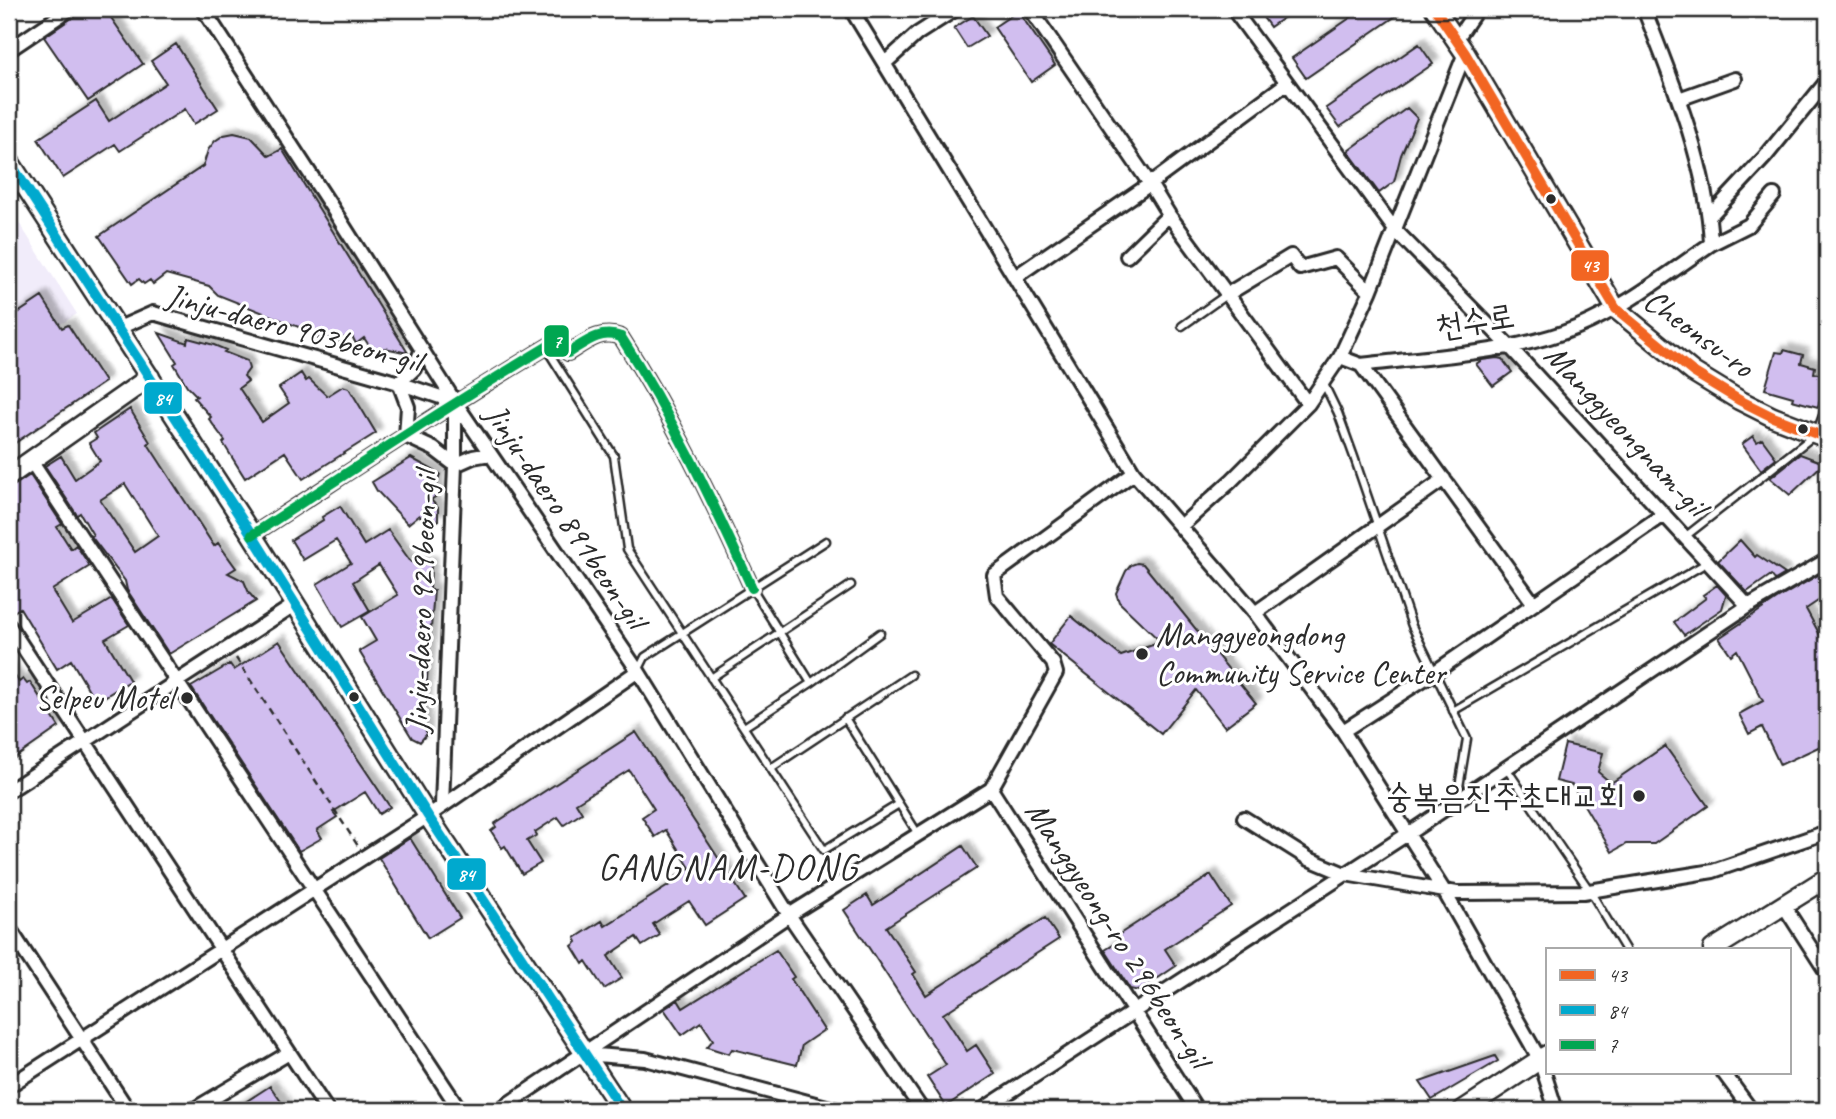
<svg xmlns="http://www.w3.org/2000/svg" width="1836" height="1119" font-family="Caveat,'Poor Story',sans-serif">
<defs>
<filter id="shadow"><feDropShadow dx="6" dy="-6" stdDeviation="2" flood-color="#0004"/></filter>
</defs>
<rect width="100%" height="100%" fill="#fff"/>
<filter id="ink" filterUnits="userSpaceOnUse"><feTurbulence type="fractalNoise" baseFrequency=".0143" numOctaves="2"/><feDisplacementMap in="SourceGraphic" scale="14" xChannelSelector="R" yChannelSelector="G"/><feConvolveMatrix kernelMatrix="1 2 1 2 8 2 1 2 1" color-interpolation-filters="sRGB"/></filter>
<g filter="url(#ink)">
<!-- built -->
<path fill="#f1ecfa" d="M9,207L77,314L11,355L40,399L9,418Z"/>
<!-- building -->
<path fill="#d1beef" stroke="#2b2b2b" stroke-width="2" fill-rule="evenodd" filter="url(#shadow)" d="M81,9H105L143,64L88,101L44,37L75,16Z
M1257,9H1296L1270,27Z
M1363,9H1406L1306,78L1292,58Z
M1018,11L1055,65L1031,82L994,27Z
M973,16L987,36L967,48L954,28Z
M176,44L218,109L194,124L185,109L120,151L115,144L63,178L38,139L96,101L109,121L166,83L151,61Z
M1419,44L1433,64L1340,127L1326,108Z
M1407,108L1417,118L1401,155L1394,182L1379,193L1348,151Z
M234,133L251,137L269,156L282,149L408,353L385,348L374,353L364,338L356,344L351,334L337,342L324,335L318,339L314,333L218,295L209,286L166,274L153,284L150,280L144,284L139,279L132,284L99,236L203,166L208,150L215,141L224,135Z
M42,297L62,328L68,325L105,382L9,447V319Z
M159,333L187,343L188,338L214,345L226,350L224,352L247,361L249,369L244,376L248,381L239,388L262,422L289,403L279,388L301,373L306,381L309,379L327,396L343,386L349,388L376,433L303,479L285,452L245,478L223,443L225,441L209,419L211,417L194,398L197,396L187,386L174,364L177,362Z
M1784,350L1803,355L1801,363L1815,367L1814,373L1826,376L1818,407L1792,400L1793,397L1765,389L1776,352L1783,353Z
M1497,358L1502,359L1512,372L1493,386L1476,364L1482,360Z
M130,409L150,442L148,444L214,546L218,543L236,568L228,573L244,581L249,593L256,601L169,654L127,590L125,581L91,536L93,535L80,513L77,515L45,466L61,456L75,479L100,461L89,443L97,438L94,433ZM125,484L158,536L135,552L100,500Z
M1753,436L1757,442L1762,439L1776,458L1761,470L1742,444Z
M1800,454L1824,463L1790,495L1770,478Z
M411,458L440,474L437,483L439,494L431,500L438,508V521L424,520L419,515L408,524L377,491L372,482Z
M30,475L62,524L57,527L71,549L76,545L90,566L52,590L72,623L112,599L129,625L105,639L130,681L96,702L71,660L57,669L20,608L9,615V533L14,529L9,521V489Z
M340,506L364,545L388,530L411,562L431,563L430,590H434L425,706L426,735L420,742L412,738L359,651L376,641L362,617L398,595L379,565L353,582L370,611L342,627L317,584L351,563L336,540L303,560L291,540L323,520L322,517Z
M1740,540L1755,557L1757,555L1785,574L1775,580L1771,575L1747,592L1718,561Z
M1137,563L1143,564L1256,703L1225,727L1196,690L1161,734L1049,644L1071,616L1121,656L1161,642L1119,602L1116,593L1126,571L1131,565Z
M1827,570V595L1806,609L1827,648V743L1780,765L1762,727L1749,734L1739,714L1763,701L1737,650L1731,655L1719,638L1777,599Z
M1717,585L1726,595L1722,609L1684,635L1674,622L1706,598L1703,595Z
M279,641L390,807L379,814L365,792L333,812L337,817L317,830L322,838L299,851L191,687L230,664L234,670Z
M9,667L19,682L23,679L27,684L30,682L59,727L9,762Z
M636,732L745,899L705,925L689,901L653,924L660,935L642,946L636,937L608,956L622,978L604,989L586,961L583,964L572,946L577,942L575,938L602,921L605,926L676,881L674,878L690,868L666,830L655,837L642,817L654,809L629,770L576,803L582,813L564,825L558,817L535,832L537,835L527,841L541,863L522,874L505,846L502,848L491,831L496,827L494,824Z
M1565,744L1603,753L1598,772L1611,783L1665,746L1708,806L1654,844H1626L1612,852L1572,785L1556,781Z
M410,838L460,918L428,938L379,858Z
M963,846L977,868L886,927L916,972L913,974L926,995L1045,918L1059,939L943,1014L967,1051L976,1045L995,1074L946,1106L927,1077L946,1065L844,910L867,895L873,905Z
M1211,875L1231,906L1165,949L1176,966L1139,991L1130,989L1105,950L1118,942L1115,937Z
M776,950L794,977L791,979L824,1030L802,1045L797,1065L732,1049L729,1054L707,1047L713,1040L701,1022L682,1035L664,1009L678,1000L683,1008Z
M1495,1056L1498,1061L1432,1100L1420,1082Z
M270,1086L287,1110H233Z"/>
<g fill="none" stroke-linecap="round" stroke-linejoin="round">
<defs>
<path id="lane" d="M1182,326L1226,295
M546,348L614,456L627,549L824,850L899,804
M1323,382L1338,413L1354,457L1412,626L1467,739L1457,799
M1686,536L1816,434L1827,405
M752,588L811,683
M638,671L645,657L826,541
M711,678L851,585
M1453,711L1708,562
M845,718L918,834
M744,727L811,683L880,633
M771,768L911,675
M1506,768L1590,891L1625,949"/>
<path id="street" d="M203,9L331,206L455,402L638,671L789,915L922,1110
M851,9L1134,473L1255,613L1343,731L1444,891L1540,1060L1556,1110
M1030,9L1150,184L1169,215L1308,404
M1233,9L1395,230L1510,347L1748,606
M1456,40L1477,9
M9,50L70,9
M885,63L917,34L956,9
M1679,99L1735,79
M1710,216L1765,157L1827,81
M1711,244L1749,225L1774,195
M1127,256L1169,215
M1015,277L1150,184L1287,83
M1226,295L1291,256L1300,268L1336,258L1370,292
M119,328L153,313L399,383L455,402
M422,349L414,369L399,383L408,407L406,436L434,449L455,465L473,457L490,454
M1340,357L1361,365C1431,356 1513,354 1578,327C1626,307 1668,273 1711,244C1708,167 1672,80 1644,9
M1361,365L1534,604
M31,461L460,1110
M1181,526L1231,481L1308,404L1340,357L1370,292L1465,53
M252,535C354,469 455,401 560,339L568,353C586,342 600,329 621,337C672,416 713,502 752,588
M1255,613L1444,479
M9,626L327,1110
M1343,731L1435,672L1664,514
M991,789L1197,1110
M9,791L294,605
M442,805L455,465V402
M1244,818L1309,859L1345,874L1457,893L1583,892L1713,871L1827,832
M1784,906L1827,973
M9,928L128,1110
M585,1054L645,1059L838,1110
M1723,1072L1751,1110
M9,1086L428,816L638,671
M193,1110L289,1053
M499,1110L789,915L991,789L1056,673L1053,663L997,596L994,575L1134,473
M982,1110L1409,833L1748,606L1827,560"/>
<path id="secondary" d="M1435,9L1465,53L1616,309L1693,372L1739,400L1773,417L1827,438
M9,161L252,535L428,816L622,1110
M9,476L150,377
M1713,949L1827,878
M1463,1110L1547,1055"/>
</defs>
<!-- lane casing -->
<use href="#lane" stroke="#2b2b2b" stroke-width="11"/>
<!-- street casing -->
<use href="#street" stroke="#2b2b2b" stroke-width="18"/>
<!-- secondary casing -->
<use href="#secondary" stroke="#2b2b2b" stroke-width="23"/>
<!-- path -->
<path stroke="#2b2b2b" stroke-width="2.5" stroke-dasharray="7 5" stroke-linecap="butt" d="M236,658L358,846"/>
<!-- lane -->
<use href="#lane" stroke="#fff" stroke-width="6"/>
<!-- street -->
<use href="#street" stroke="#fff" stroke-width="12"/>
<!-- secondary -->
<use href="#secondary" stroke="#fff" stroke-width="18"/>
<defs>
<path id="bus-1" d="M1435,9L1465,53L1616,309L1693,372L1739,400L1773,417L1827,438"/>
<path id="bus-2" d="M9,161L252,535L428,816L622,1110"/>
<path id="bus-3" d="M252,535C354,469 455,401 560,339L568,353C586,342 600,329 621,337C672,416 713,502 752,588"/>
</defs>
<!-- bus-1 casing -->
<use href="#bus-1" stroke="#fff" stroke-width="16"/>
<!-- bus-2 casing -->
<use href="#bus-2" stroke="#fff" stroke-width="16"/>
<!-- bus-3 casing -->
<use href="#bus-3" stroke="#fff" stroke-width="16"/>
<!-- bus-1 -->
<use href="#bus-1" stroke="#f26522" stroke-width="10"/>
<!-- bus-2 -->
<use href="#bus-2" stroke="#00a9ce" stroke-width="10"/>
<!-- bus-3 -->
<use href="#bus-3" stroke="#00a651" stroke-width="10"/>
</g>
</g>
<!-- markers -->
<g fill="#2b2b2b" stroke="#fff" stroke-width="2.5">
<circle cx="1551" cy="199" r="6"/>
<circle cx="1803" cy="429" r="6"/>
<circle cx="1142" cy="654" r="7"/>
<circle cx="354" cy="697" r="6"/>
<circle cx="187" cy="698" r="7"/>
<circle cx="1639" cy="796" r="7"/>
</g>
<g text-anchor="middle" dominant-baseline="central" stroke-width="6" stroke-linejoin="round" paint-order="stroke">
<!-- street labels -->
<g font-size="33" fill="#2b2b2b" stroke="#fff">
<text transform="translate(1475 321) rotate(-9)">천수로</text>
<text transform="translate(294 328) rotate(15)">Jinju-daero 903beon-gil</text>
<text transform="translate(1699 333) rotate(36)">Cheonsu-ro</text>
<text transform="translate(1626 430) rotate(47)">Manggyeongnam-gil</text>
<text transform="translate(566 516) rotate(56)">Jinju-daero 891beon-gil</text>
<text transform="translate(421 602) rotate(-88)">Jinju-daero 929beon-gil</text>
<text transform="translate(1118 934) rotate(57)">Manggyeong-ro 296beon-gil</text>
</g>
<!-- poi labels -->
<g font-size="33" fill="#2b2b2b" stroke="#fff" text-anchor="end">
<text x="1156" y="635" text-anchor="start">Manggyeongdong<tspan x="1156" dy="38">Community Service Center</tspan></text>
<text x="173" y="698">Selpeu Motel</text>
<text x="1625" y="796">숭복음진주초대교회</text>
</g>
<!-- quarter labels -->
<g font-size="37" letter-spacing="2" fill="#2b2b2b" stroke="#fff">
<text x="728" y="866">GANGNAM-DONG</text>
</g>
</g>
<g stroke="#fff" stroke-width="2.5">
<rect x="1570" y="249" width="40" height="33" rx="7" fill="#f26522"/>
<rect x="543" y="324" width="27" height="34" rx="7" fill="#00a651"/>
<rect x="143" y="381" width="40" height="34" rx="7" fill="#00a9ce"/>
<rect x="446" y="857" width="41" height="34" rx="7" fill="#00a9ce"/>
</g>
<g font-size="19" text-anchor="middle" font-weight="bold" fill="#fff">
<text x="1590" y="272">43</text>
<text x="557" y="348">7</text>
<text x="163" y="405">84</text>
<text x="466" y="881">84</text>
</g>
<!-- margin -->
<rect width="1836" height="1119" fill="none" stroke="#fff" stroke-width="35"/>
<rect x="18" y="18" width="1801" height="1084" fill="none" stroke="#2b2b2b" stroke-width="2.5" filter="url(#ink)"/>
<!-- legend -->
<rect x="1546" y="948" width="245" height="126" fill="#ffffff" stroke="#aaaaaa" stroke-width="2"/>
<rect x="1560" y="970" width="35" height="10" fill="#f26522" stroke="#aaaaaa" stroke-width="2"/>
<text x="1608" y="982" font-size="21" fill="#2b2b2b">43</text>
<rect x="1560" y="1005" width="35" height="10" fill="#00a9ce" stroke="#aaaaaa" stroke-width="2"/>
<text x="1608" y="1018" font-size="21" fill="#2b2b2b">84</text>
<rect x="1560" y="1040" width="35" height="10" fill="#00a651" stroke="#aaaaaa" stroke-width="2"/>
<text x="1608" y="1052" font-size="21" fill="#2b2b2b">7</text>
</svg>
